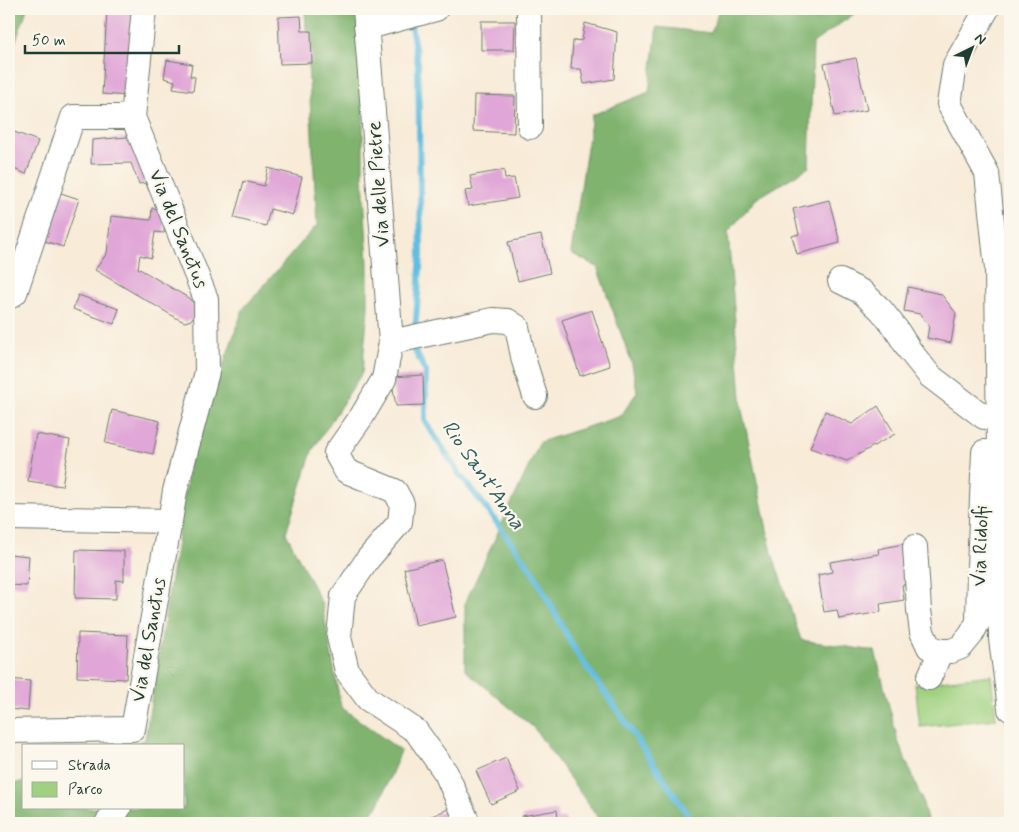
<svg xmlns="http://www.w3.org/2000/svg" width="1019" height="832" font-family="Mynerve,sans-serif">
<rect width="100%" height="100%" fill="#fbf7ec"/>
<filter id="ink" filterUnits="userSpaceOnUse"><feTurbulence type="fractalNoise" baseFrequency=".02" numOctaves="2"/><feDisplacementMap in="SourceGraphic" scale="10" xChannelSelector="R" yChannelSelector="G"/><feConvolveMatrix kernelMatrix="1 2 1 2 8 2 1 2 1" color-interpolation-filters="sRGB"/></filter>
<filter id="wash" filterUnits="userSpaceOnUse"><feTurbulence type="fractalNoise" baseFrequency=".0096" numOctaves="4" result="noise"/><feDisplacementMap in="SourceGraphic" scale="20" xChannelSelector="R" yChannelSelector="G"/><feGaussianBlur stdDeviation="1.12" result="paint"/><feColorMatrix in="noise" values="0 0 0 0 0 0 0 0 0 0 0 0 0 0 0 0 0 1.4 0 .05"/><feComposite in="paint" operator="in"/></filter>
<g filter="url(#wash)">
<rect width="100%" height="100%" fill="#f8ebd8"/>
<!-- green -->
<path fill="#9fd180" stroke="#5f875a" d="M991,675L996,719L920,727L915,684Z"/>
<!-- forest -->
<path fill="#7fb36e" stroke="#4f7851" d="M9,9H27L13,49L10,89L9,91Z
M305,9H358L363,67V177L368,264V308L362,373L312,451L286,533L322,604L341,707L401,751L378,806L361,823H9V785L24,781V808H184V746H127L145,740L190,461L243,309L317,225Z
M719,9H861L813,43L809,167L756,199L728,232L742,410L772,553L801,640L875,651L898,741L922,800L928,823H599L596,815L534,728L465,670V603L540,442L621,416L637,392L632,364L597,267L571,253L592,115L649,92L657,27L711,33Z"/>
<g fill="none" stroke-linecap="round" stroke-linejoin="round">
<!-- stream -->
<path stroke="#62bde0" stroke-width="6" d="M410,20L418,64L421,255L415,332
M414,342V349L426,372L425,421L460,475L481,501L533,572L576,652L618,711L690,818L691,823"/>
</g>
<g id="blocks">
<!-- building -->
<path fill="#e0a6d7" d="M118,9H140L127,96L102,94L107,10L118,11Z
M301,16L302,31H311L312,63L280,64L278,17Z
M481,21H515L514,50H481Z
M585,23L617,32L614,79L584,84L581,69H571L573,41L582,40Z
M856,58L867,110L835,116L824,64Z
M167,60L192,64L190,76L195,77L193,91L173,88L175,81L164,78Z
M474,95L515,96L514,133L473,131Z
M9,130L38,141L26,174L9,167Z
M139,136L159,190L149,191L146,183L139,184L131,163L91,164L92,140Z
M268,168L302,177L293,215L270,209L266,226L234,218L244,181L264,186Z
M504,170L505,179L514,178L518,198L468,206L465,191L473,190L470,176Z
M58,192L79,199L63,247L42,240Z
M829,200L840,243L797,254L792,236L799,234L793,209Z
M152,208L165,210L164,233L155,232L151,258L140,255L138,268L187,297L194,303L198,310L191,320L185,322L178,319L95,270L107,253L111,216L151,220Z
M541,235L550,273L518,281L508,242Z
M908,287L941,294L956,313L951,343L927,338L929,326L920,314L904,311Z
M78,295L119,309L114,324L73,309Z
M592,310L610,366L580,376L562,320Z
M423,375L424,405L396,406L391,377Z
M878,406L895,434L847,461L810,448L825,411L852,424Z
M112,410L160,421L153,454L105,443Z
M36,434L70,440L62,486L28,481Z
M903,544L910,584L902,585L904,600L880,604L881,612L839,619L837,610L824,612L818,575L832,572L830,562L879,554L878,549Z
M76,550L124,551V581L116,580V599L75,598Z
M9,554L29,556L27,586L9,585Z
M442,560L456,617L416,626L404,569Z
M78,633L128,635L126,679L77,677Z
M9,679L30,681L28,711L9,709Z
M506,758L520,791L491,804L476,771Z
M450,808L458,823H422L421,821Z
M557,810L558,819L565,818L566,823H523L522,816Z"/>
</g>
</g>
<g filter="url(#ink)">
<use href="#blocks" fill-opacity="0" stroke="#6b7a6d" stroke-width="1"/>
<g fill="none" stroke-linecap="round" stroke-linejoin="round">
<defs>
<path id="minor" d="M365,9L391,342L384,379L362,416L336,453L346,471L395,491L402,504L400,522L368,559L343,596L339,637L347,671L368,699L416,731L446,773L468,823
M529,9L530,127
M987,9L955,65L949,104L987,173L997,269L1001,639L1010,709
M366,26L380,24L436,9
M840,281L862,292L881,310L896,329L910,351L930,376L984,417
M9,297L15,293L73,117H133
M391,342L493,320L508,321L517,327L524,361L535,396
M9,518L170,521L175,491L207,372L206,299L133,117L144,9
M915,547L919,610L922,632L929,647L941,651H951L961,647L971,635L978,622L979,568L984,452
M929,678L941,651
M9,731L133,729L170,521
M107,823L119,808"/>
</defs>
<!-- minor casing -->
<use href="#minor" stroke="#6b7a6d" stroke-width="26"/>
<!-- minor -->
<use href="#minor" stroke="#fff" stroke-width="24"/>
</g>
</g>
<g text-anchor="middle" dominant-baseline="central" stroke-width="4.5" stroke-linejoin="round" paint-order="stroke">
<!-- street labels -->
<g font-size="20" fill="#1f3d34" stroke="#fbf7ec">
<text transform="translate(379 184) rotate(-94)">Via delle Pietre</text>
<text transform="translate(178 229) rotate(68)">Via del Sanctus</text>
<text transform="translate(981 546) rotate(-88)">Via Ridolfi</text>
<text transform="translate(149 640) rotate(-80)">Via del Sanctus</text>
</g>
<!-- water labels -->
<g font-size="21" font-style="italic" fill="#305d5f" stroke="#fbf7ec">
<text transform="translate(483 475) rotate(55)">Rio Sant'Anna</text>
</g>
</g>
<!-- margin -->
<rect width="1019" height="832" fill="none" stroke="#fbf7ec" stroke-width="30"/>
<!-- legend -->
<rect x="22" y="744" width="162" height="65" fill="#fbf7ec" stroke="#a3ada2"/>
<rect x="32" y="761" width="25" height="8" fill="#ffffff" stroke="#a3ada2"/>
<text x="68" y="770" font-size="15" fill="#1f3d34">Strada</text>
<rect x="32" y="782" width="25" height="15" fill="#9fd180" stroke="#a3ada2"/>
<text x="68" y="794" font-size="15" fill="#1f3d34">Parco</text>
<!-- north arrow -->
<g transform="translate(972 48) rotate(42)" stroke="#fbf7ec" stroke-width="4" paint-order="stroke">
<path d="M0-4L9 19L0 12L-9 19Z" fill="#1f3d34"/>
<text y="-8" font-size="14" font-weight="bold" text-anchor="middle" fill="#1f3d34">N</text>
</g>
<!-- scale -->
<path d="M25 45v8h154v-8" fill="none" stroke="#1f3d34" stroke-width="2.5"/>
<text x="32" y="45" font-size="15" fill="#1f3d34" stroke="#fbf7ec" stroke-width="4" paint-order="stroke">50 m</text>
</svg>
